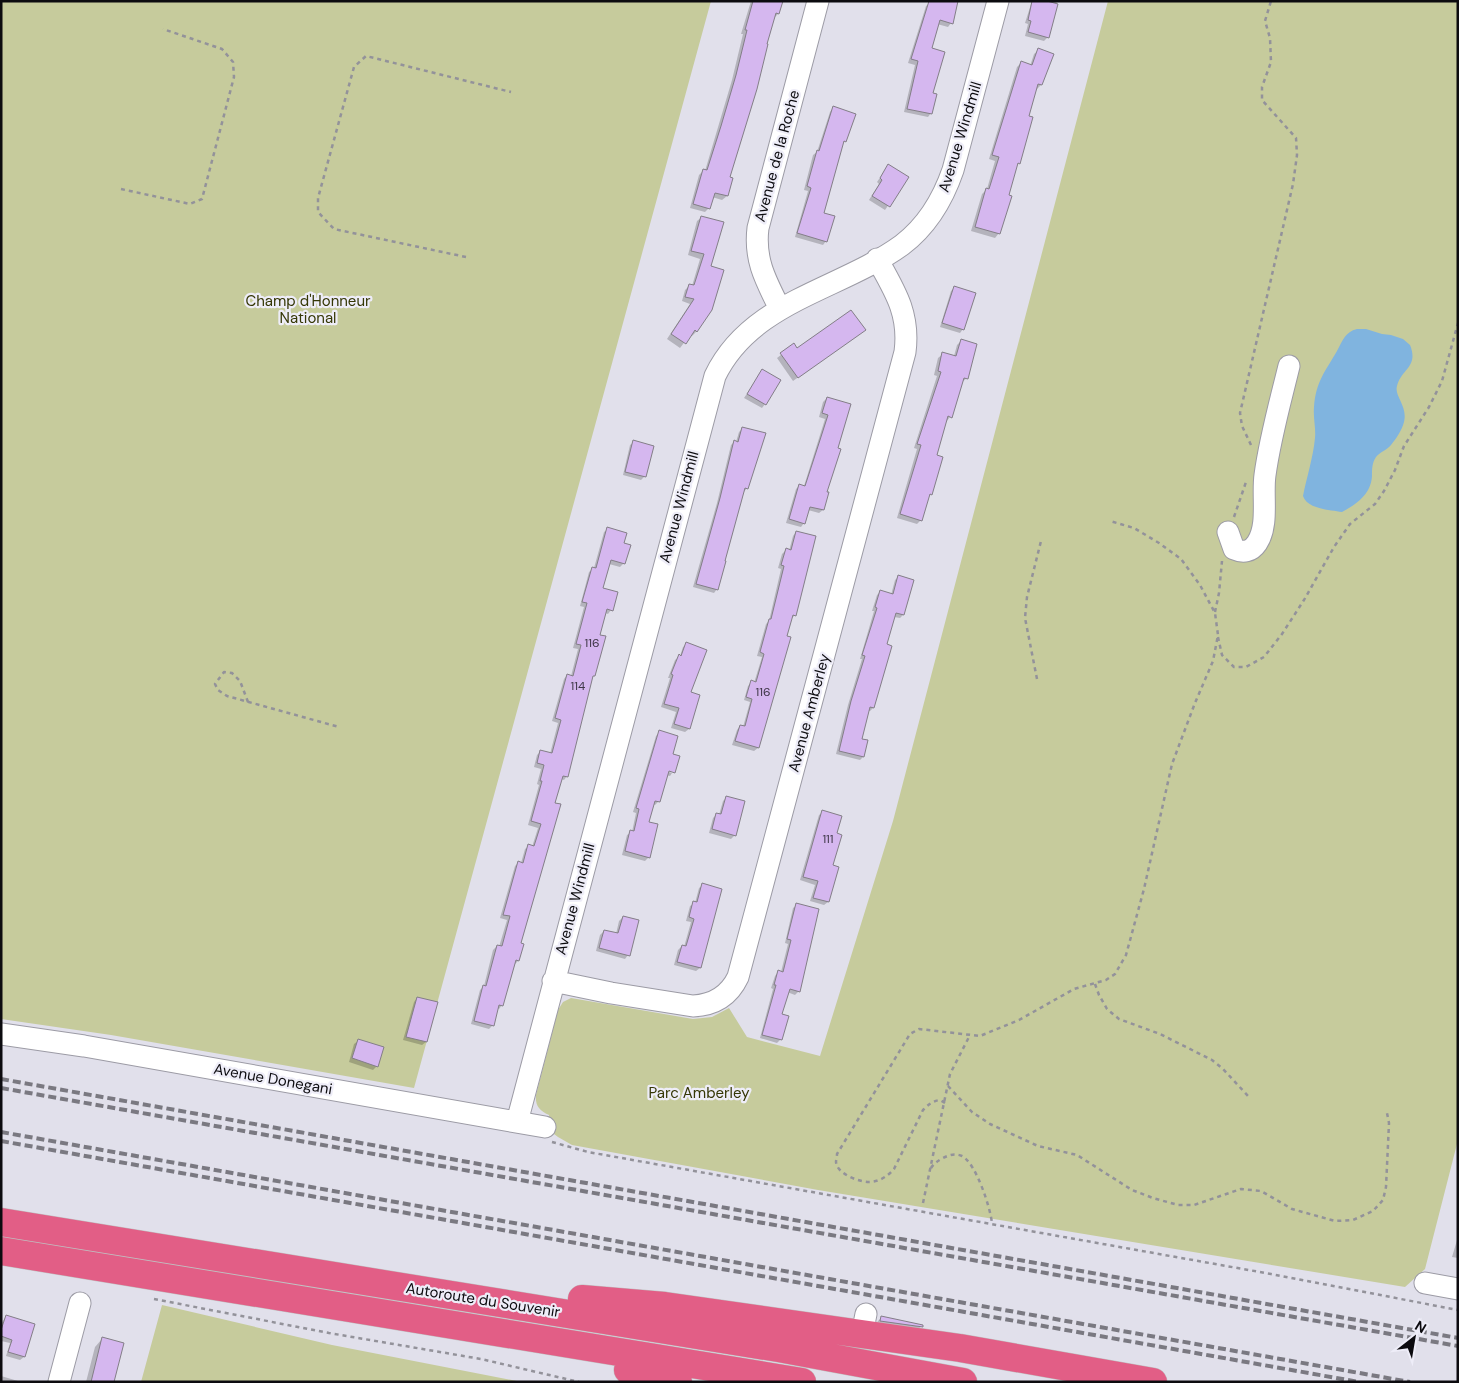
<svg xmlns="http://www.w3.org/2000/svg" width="1459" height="1383" font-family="'DM Sans',sans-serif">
<rect width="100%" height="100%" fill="#e1e0eb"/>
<!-- green -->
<path fill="#c6cb9c" d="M1,1H711L414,1088L111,1035L1,1019Z
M1108,1H1458V1140L1425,1269L1405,1287L818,1190L572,1145L558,1137L550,1131L549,1115C539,1111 535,1105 536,1095L558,1010L563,1002L571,998L693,1019L712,1017L729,1008L747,1037L820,1056L893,821Z
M162,1305L332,1345L522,1382H141Z"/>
<!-- water -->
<path fill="#80b4df" d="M1357,329H1366L1382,334L1391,335L1403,339L1410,345C1419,367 1401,369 1397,386C1394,396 1408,406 1404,422C1402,430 1396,439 1391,445C1387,450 1380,452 1376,457C1372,463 1372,469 1372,476C1371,494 1357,504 1342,512C1330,510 1307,509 1303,496C1307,476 1313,458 1315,438C1316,428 1313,418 1314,407C1316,381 1325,372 1337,351C1343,340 1345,332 1357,329Z"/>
<!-- shadow -->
<path fill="#0003" d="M751,1L782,2L778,14L774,18L728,178L732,179L727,196L722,200L712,197L709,208L705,212L690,208L699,175L703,171H705L732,80L743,34H741Z
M1032,1H1057L1048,37L1044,41L1025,36L1028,24L1025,23Z
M930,3L951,23L948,27L937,24L930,49L931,113L928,117L904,112L915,65L908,63L926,6Z
M1039,50L1041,85L1037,89L1035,88L1027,117L1019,163L1015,167L999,233L995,238L971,231L982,194L987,189L995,161L989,159L1017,67L1021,63L1030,66L1034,54Z
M833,108L845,141L842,144L823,214L826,241L823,245L795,237L808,191L804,190L813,155L817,152L830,112Z
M888,166L907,178L885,210L869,200L879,184L877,182Z
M702,217L710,267L711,309L696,332L692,336L690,335L680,348L667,339L690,304L682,301L685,290L690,285L692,286L700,259L688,255L697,221Z
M954,288L963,329L960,333L940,327L951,291Z
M860,333L793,381L777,358L794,345L797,349Z
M961,341L967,378L962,382L950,417L946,422L936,456L931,494L928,498L921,520L917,524L897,518L917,449L914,448L937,376L934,375L938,358L943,354L954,356L957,345Z
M762,371L765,404L762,408L744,398Z
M827,398L850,405L825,493H827L823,510L819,513L808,510L804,523L801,527L786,523L796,489L800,485L804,486L825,419L819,417L823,402Z
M743,428L747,488L743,493L717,589L714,593L693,587L717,503L731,445L734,442H736L739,432Z
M634,442L645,476L641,480L623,475L630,445Z
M608,529L622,543L624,563L620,567L609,564L602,589L611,610L608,614L605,613L599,635L594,675L591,678L567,776L564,780L561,779L520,944L518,961L515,964L502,1005L499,1009L497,1008L493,1025L489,1029L471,1024L480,990L484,986L493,950L497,946L499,947L507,920L500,918L515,866L518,863H521L525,849L529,846L532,847L538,828L528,825L539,785L537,784L541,769L534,767L537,755L541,751L550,754L558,723L552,721L564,679L567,675L571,676L578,649L573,648L584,607L580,606L589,572L594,568L604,532Z
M796,532L795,615L791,619L758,748L754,751L732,745L737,730L740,726L743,727L750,702L744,700L748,686L752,682L754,683L762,657L757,656L766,624L769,621L781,569L778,568L782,554L786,550L789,551L793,536Z
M898,577L903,615L900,618L894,617L885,645L873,708L870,711H868L860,740L863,757L860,760L836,754L848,705L862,659H860L874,611H872L877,595L880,592L891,595L895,580Z
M687,644L690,693L689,729L685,732L671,728L676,712L661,707L670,678H668L675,660L680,656L683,647Z
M660,732L671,755L674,772L662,770L672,773L670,776L666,775L659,801L655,805L653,804L648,823L649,857L645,861L622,855L627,835L632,832L636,813L633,812L656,736Z
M727,797L735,835L731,839L709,833L713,818L717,814L719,815L723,801Z
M823,812L835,834L828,902L824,905L810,901L815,885L800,880L819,815Z
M703,885L700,968L696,971L674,965L678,950L682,946L684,947L691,922L686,921L690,906L695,903L699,888Z
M797,905L799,991L795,995L787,992L781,1015V1039L777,1043L760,1038L773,989L771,988L775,976L778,972H781L788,944L785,943L793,908Z
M623,917L628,955L625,959L596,951L600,935L604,931L616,934L619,921Z
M417,998L426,1042L422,1045L403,1040L414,1002Z
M358,1041L377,1066L373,1070L349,1062L354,1044Z
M1458,1237V1258L1452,1257Z
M6,1316L24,1357L20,1360L6,1356L10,1343L1,1341V1324Z
M882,1317L921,1326L918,1330L877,1324L878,1321Z
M102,1339L113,1382H86L95,1347Z
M1,1376L18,1381L17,1382H1Z"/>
<!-- building -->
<path fill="#d5b7ef" stroke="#837e87" d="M753,1H783L779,14L776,13L767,44H768L757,89L730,177L733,178L728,196L715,193L710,209L693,204L703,169L707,170L721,126L736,75L747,30H745Z
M929,1H958L953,24L940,20L932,48L945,52L933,93L937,94L932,114L907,109L918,61L911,59Z
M1032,1H1047L1058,4L1049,38L1028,32L1031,21L1028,20Z
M1038,48L1054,54L1042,85L1038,84L1029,116L1033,117L1020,164L1018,163L1009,195L1012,196L1000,234L975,227L986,188L989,189L999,157L992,155L1021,61L1032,65Z
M833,106L856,114L846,142L844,141L824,213L835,216L827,242L797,233L811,188L807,186L817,150L819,151Z
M888,164L909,177L890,207L872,196L882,180L880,178Z
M701,216L724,222L711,266L724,270L712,310L697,332L695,330L686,344L671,334L694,299L685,297L689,284L694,285L704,254L691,251Z
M954,286L976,293L964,330L942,323Z
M851,310L866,330L798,378L780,353L794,343L797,348Z
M961,339L977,344L968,379L964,378L952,418L948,416L937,455L943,457L932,495L930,494L922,521L900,514L921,445L917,444L941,372L938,371L942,352L956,356Z
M762,369L781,380L766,405L747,394Z
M827,397L851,404L838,448L841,449L827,492H829L824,510L810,507L805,524L789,519L799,484L805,486L819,443L828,415L822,413Z
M742,427L766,433L748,489L745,488L725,561H726L718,590L696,584L720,498L734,440L738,442Z
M633,440L654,446L646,477L625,472Z
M607,527L627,533L624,543L631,545L625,564L611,560L603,588L618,592L613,611L607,609L600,635L606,636L595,676H593L568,777L563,776L555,803L561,804L521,943L524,944L519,961L516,960L503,1006L499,1005L494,1026L474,1021L483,985L486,986L497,945L502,946L510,916L503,915L518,861L523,863L528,844L534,846L541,824L531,821L542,781H540L544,765L537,763L540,750L552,753L561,720L555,718L567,674L573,676L581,645L576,644L587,603L582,602L592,567L596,568Z
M796,531L816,536L796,616L793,615L787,636L791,637L759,748L735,741L740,725L745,726L752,699L746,697L751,680L756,682L764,654L760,652L769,619H771L784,566L781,565L786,548L791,550Z
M898,575L914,580L904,615L896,613L887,644L892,646L874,708L870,707L862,739L868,740L864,757L839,751L851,701L865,656L862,655L877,608L875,607L880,590L893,594Z
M686,642L707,650L691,692L700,695L690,729L674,724L679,708L664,704L673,675L671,674L679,654L681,656Z
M659,730L678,736L673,754L680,756L675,773L669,771L660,802L655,801L649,822L658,824L650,858L625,851L630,830L634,831L639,809L636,808Z
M726,796L745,801L736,836L712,829L716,813L721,814Z
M822,810L842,816L837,833L842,835L833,865L839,867L829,902L813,898L818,881L803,877Z
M702,883L722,889L701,968L677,962L682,945L686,946L694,919L689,917L693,901L697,902Z
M796,903L819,909L800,992L790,989L782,1014L789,1016L782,1040L762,1035L776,985H774L778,970L783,972L791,940L787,939Z
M623,916L639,920L630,956L599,948L604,930L618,933Z
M417,997L438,1002L427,1042L406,1037Z
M358,1039L384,1047L378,1067L352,1058Z
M6,1315L35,1324L25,1357L8,1352L12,1340L1,1336V1330Z
M881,1316L923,1325V1327L880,1321Z
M102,1337L124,1343L114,1382H91Z"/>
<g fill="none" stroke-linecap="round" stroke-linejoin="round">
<defs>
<path id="minor" d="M780,309C766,281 754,260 758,228L818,1
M1228,532L1234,549C1243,553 1251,552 1257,543C1269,525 1262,496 1265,475C1270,438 1280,403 1289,366
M553,981L611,993L693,1006C714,1005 729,996 738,977L905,352C910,314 895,291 877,259
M1,1034L84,1046L545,1127
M517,1122L715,376C751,301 840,290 902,245C927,226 943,199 953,170L998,1
M1425,1283L1458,1289
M862,1334L866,1314
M59,1382L80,1303"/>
<path id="highway" d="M1,1222L778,1348L963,1382
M1,1251L802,1382
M582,1299L665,1306L960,1348L1153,1382
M628,1370L678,1382"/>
</defs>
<!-- minor casing -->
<use href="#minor" stroke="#9c9ba5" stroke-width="23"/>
<!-- highway casing -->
<use href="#highway" stroke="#c0c0c1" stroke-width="29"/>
<!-- path -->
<path stroke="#93929a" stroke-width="2.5" stroke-dasharray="4 4" stroke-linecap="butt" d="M121,189L190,204L202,199L234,77L233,62L222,49L163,29
M466,257L334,229L318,212V198L354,67L366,56L511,92
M1251,445L1242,426L1240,413L1293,184L1297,155L1296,138L1262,100V87L1271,62L1270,38L1265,21L1271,1
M1234,517L1246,482
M1215,612L1219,593L1222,561
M1218,637L1222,655L1234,667H1246L1264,657L1282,634L1304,600L1334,547L1350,524L1375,504L1384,491L1395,470L1404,446L1429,407L1442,381L1458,323
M1037,679L1025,618L1027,597L1041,541
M248,702L240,681L232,673L224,672L215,684L218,690L227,696L339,727
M1095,984L1099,995L1107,1009L1119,1019L1160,1034L1212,1060L1223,1069L1249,1097
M948,1086L972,1112L990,1124L1038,1146L1077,1155L1132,1190L1153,1198L1178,1205H1194L1241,1189L1261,1191L1292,1209L1335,1221L1353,1220L1373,1211L1383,1200L1386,1187L1389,1123L1387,1113
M945,1103L940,1100C932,1101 928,1105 923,1110L894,1169C888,1176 879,1182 869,1182C859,1182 837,1174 836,1162C836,1160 837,1157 837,1154L910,1034L919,1029L980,1036L1019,1020L1074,989L1106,980L1115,974L1126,955L1144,889L1172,764L1195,703L1213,661L1218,635L1215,613L1200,585L1181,559L1159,543L1134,528L1110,521
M552,1142L588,1152L1271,1274L1458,1310
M931,1168C934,1163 938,1161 943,1158C949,1155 955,1153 962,1156C976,1163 991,1209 992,1224
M923,1203L950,1074L970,1035
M154,1299L329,1333L481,1359L579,1382"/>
<!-- minor -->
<use href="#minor" stroke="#fff" stroke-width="21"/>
<!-- highway -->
<use href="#highway" stroke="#e25e86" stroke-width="28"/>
<!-- rail -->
<path stroke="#7a7981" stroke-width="4" stroke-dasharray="8 4" stroke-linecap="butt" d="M1,1079L1458,1338
M1,1088L1458,1346
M1,1132L1410,1382
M1,1141L1359,1382"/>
</g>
<g text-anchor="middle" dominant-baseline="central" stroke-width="4.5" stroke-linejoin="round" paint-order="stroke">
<!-- number labels -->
<g font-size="12" fill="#3e3647">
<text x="592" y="643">116</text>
<text x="578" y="686">114</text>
<text x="763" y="692">116</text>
<text x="828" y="839">111</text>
</g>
<!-- street labels -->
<g font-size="15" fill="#0c0b0f" stroke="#eeedf8">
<text transform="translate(960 137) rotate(-73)">Avenue Windmill</text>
<text transform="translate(777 156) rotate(-75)">Avenue de la Roche</text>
<text transform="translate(679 507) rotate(-75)">Avenue Windmill</text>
<text transform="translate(809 713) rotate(-75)">Avenue Amberley</text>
<text transform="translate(575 899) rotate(-75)">Avenue Windmill</text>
<text transform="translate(273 1079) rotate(10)">Avenue Donegani</text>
<text transform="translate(483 1300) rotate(9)">Autoroute du Souvenir</text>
</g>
<!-- park labels -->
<g font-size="15" fill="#353705" stroke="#eeedf8">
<text x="308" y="301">Champ d'Honneur<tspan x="308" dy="17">National</tspan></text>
<text x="699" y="1093">Parc Amberley</text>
</g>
</g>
<!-- border -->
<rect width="1459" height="1383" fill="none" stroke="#0c0b0f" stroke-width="5"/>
<!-- north arrow -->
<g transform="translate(1414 1338) rotate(31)" stroke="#eeedf8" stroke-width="4" paint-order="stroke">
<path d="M0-4L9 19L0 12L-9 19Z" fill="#0c0b0f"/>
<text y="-8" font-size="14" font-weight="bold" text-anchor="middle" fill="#0c0b0f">N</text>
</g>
</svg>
